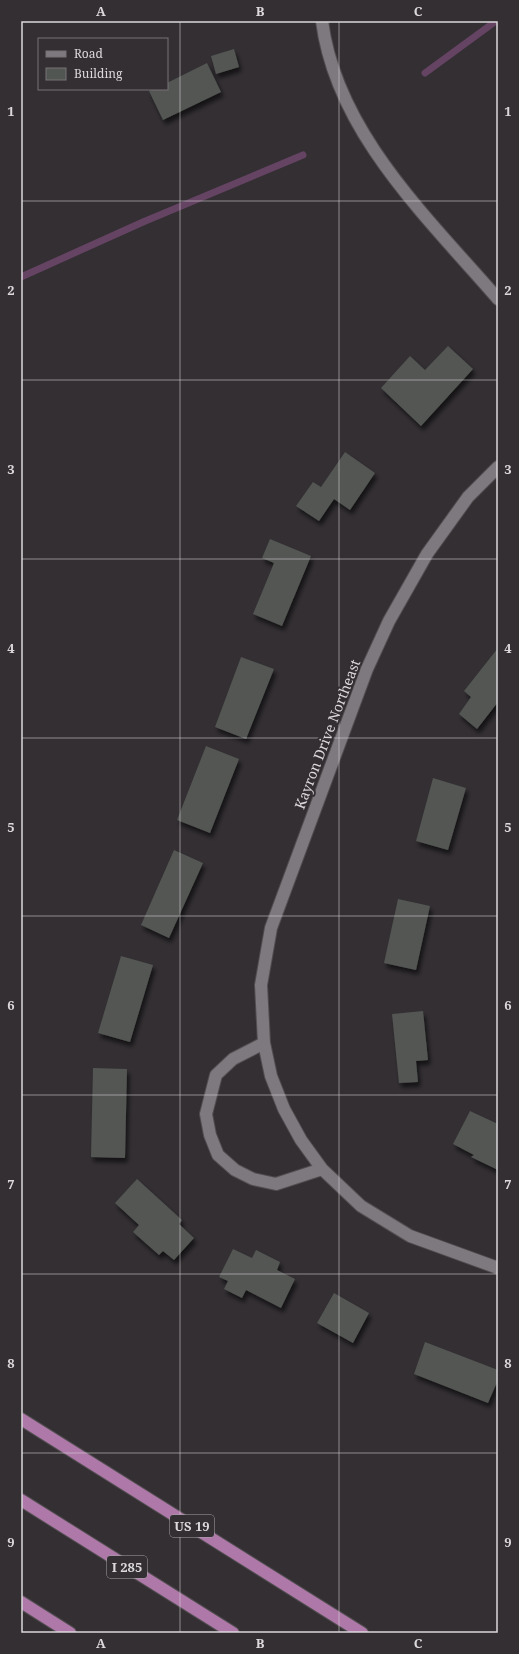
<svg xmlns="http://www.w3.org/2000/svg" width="519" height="1654" font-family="'Noto Serif',serif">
<defs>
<filter id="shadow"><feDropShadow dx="2.5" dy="4.5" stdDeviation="2" flood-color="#0009"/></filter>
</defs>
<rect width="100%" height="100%" fill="#332f33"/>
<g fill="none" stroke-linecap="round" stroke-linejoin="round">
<!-- stream -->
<path stroke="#654363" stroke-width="7" d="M425,73L496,21
M21,277L143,222L303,155"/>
</g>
<!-- building -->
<path fill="#525652" filter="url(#shadow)" d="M234,49L239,67L216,74L211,56Z
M207,63L221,92L163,120L149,91L154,89H167V83Z
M448,346L473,369L421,426L381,388L410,356L425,370Z
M345,452L375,473L350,510L334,499L319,521L296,506L313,482L321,487Z
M270,539L311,556L282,626L253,614L274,563L262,558Z
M498,648V702L477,729L459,714L471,697L464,691Z
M241,657L274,669L246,739L215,727Z
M206,746L239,759L210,833L177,820Z
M433,778L466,788L448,850L416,841Z
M174,850L203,863L169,938L141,925Z
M398,899L430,906L416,970L384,963Z
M121,956L153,965L130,1042L98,1033Z
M423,1011L428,1060L416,1061L418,1082L399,1083L392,1014Z
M93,1068L127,1069L125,1158L91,1157Z
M470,1111L498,1124V1170L471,1157L474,1155L453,1144Z
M137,1179L182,1220L179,1224L194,1238L174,1260L163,1251L159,1255L133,1232L139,1225L115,1203Z
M233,1249L252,1258L256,1250L280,1262L277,1270L295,1279L281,1308L246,1290L242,1298L224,1289L228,1281L219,1277Z
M334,1293L369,1313L353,1343L317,1323Z
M425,1342L498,1370V1380L488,1403L414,1374Z"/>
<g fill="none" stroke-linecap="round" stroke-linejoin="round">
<defs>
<path id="minor" d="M322,21C336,132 428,218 498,299
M498,467L468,497L427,554L389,621L367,669L271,928L261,985L264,1043L271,1076L284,1109L301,1140L322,1169L361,1206L410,1236L498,1268
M264,1043L233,1059L216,1075L206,1114L210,1135L218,1155L235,1170L253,1179L276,1184L322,1169"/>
<path id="highway" d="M21,1419L362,1633
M21,1500L233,1633
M21,1602L70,1633"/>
</defs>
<!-- minor casing -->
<use href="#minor" stroke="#514d50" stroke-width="14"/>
<!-- highway casing -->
<use href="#highway" stroke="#514d50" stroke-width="14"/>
<!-- minor -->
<use href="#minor" stroke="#7e797e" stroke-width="12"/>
<!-- highway -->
<use href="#highway" stroke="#ae79a8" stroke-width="12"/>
</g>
<!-- grid -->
<path fill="none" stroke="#dcd9dc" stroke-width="1" stroke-opacity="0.55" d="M180,21V1633M339,21V1633M21,201H498M21,380H498M21,559H498M21,738H498M21,916H498M21,1095H498M21,1274H498M21,1453H498"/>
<g text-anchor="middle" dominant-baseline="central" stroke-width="4" stroke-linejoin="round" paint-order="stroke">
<!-- shield labels -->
<g fill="#332f33" stroke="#a9a6a9" stroke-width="1">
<rect x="170" y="1515" width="44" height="22" rx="3"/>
<rect x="107" y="1556" width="40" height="22" rx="3"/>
</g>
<g font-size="13" font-weight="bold" fill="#dcd9dc">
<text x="192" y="1526">US 19</text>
<text x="127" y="1567">I 285</text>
</g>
<!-- street labels -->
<g font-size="14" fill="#dcd9dc" stroke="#332f33">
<text transform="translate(327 734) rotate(-69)">Kayron Drive Northeast</text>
</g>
</g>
<!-- border -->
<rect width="519" height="1654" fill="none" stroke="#332f33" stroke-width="44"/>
<!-- legend -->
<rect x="38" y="38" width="130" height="52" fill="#332f33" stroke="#777377"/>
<rect x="46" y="51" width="20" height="6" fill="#7e797e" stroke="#777377"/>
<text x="74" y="58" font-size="12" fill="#dcd9dc">Road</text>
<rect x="46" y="68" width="20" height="12" fill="#525652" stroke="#777377"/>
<text x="74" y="78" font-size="12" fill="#dcd9dc">Building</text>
<rect x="22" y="22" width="475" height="1610" fill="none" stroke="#dcd9dc" stroke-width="1.5"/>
<g font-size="13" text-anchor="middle" font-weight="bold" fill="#dcd9dc">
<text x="101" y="16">A</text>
<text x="260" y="16">B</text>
<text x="418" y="16">C</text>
<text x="11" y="116">1</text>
<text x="508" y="116">1</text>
<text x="11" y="295">2</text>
<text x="508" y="295">2</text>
<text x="11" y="474">3</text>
<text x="508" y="474">3</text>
<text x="11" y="653">4</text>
<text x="508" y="653">4</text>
<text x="11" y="832">5</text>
<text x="508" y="832">5</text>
<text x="11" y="1010">6</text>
<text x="508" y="1010">6</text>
<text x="11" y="1189">7</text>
<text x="508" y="1189">7</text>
<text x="11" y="1368">8</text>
<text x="508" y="1368">8</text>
<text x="11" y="1547">9</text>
<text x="508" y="1547">9</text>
<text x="101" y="1648">A</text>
<text x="260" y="1648">B</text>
<text x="418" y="1648">C</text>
</g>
</svg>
